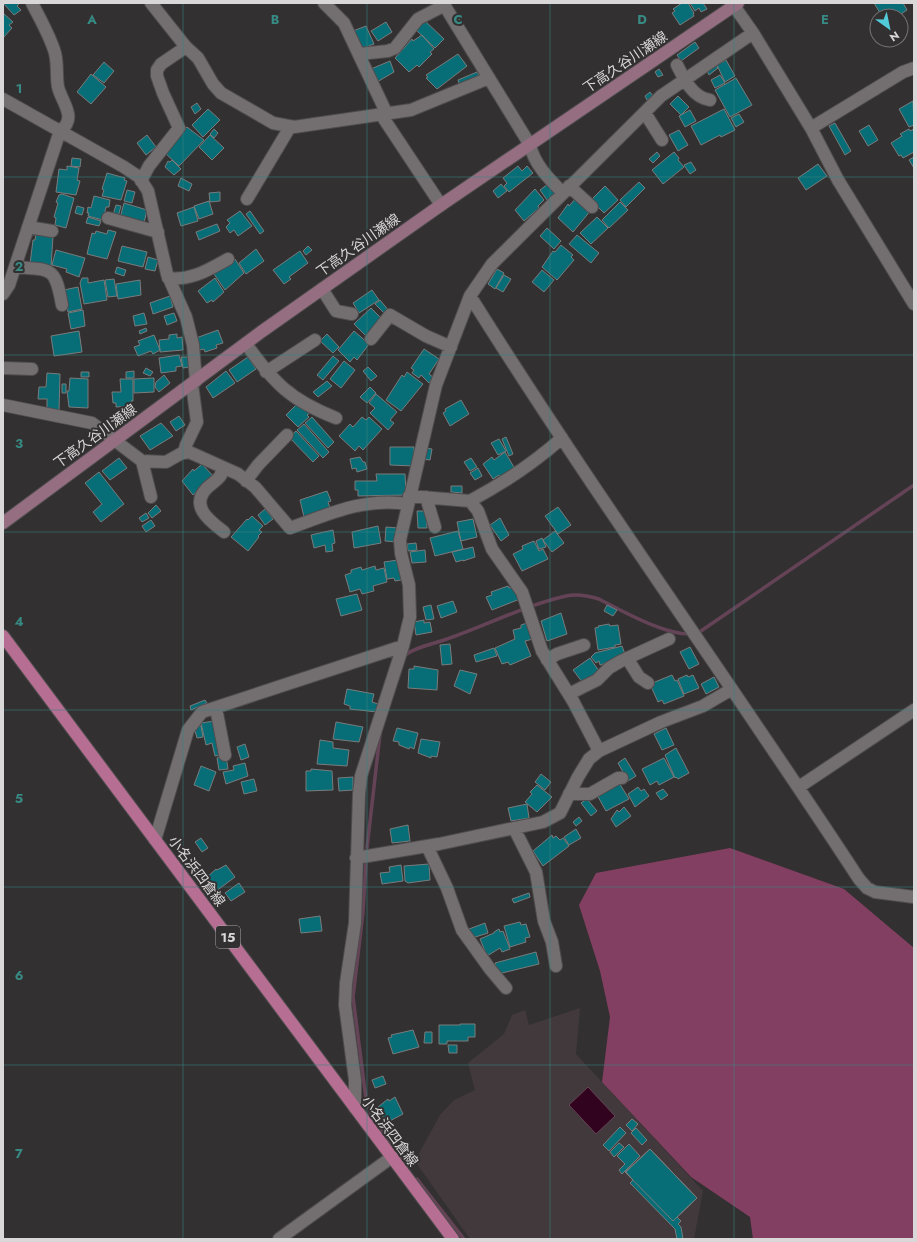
<svg xmlns="http://www.w3.org/2000/svg" width="917" height="1242" font-family="Jost,'Noto Sans JP',sans-serif">
<rect width="100%" height="100%" fill="#333031"/>
<!-- built -->
<path fill="#42393c" d="M580,1008L576,1054L703,1191L694,1239H470L415,1161L440,1115L454,1100L475,1090L468,1063L504,1034L512,1015L525,1010L529,1025Z"/>
<!-- forest -->
<path fill="#833f61" d="M730,848L844,889L914,948V1239H753L750,1217L691,1177L602,1082L610,1017L600,971L579,905L596,873Z"/>
<!-- water -->
<path fill="#32031e" stroke="#644356" d="M588,1087L615,1116L596,1134L569,1105Z"/>
<g fill="none" stroke-linecap="round" stroke-linejoin="round">
<!-- stream -->
<path stroke="#644356" stroke-width="3.5" d="M405,656C409,649 436,643 444,640C485,626 523,606 566,596C575,594 589,596 599,599C622,611 673,640 698,633L914,485
M367,848L380,734
M366,862L363,912L353,997L366,1099L371,1114L409,1167
M417,1179L464,1239"/>
</g>
<!-- building -->
<path fill="#076d77" stroke="#787c7c" d="M3,3H20L17,6L21,10L14,15Z
M682,3H688L694,13L693,14L694,16L680,25L672,13L675,11L673,9Z
M690,3H703L707,9L701,12L699,8L695,11Z
M874,3H903L907,10L898,16H882Z
M3,13L13,22L9,25L12,28L3,38Z
M424,20L444,39L435,48L415,29Z
M386,22L392,32L378,41L371,31Z
M366,26L374,44L361,49L353,31Z
M422,35L434,49L430,52L432,54L419,67L417,65L409,72L395,58L412,39L413,41Z
M695,42L699,48L681,61L677,55Z
M458,54L467,66L437,89L426,78L428,77L426,75Z
M726,60L735,76L725,82L717,65Z
M390,61L394,72L377,82L371,69Z
M104,62L114,71L104,83L93,75Z
M716,65L718,68L709,75L707,71Z
M659,69L663,75L658,77L655,72Z
M477,72L480,77L460,86L458,80Z
M91,74L106,87L91,104L77,92Z
M720,75L725,83L715,88L711,80Z
M736,78L752,105L730,117L715,90Z
M650,92L653,96L647,100L645,96Z
M678,96L689,107L681,115L670,104Z
M913,101L914,125L909,127L899,109Z
M197,103L201,109L195,114L191,107Z
M208,109L220,120L203,137L192,125Z
M724,109L735,130L721,137L720,135L701,145L691,126Z
M690,110L696,121L685,127L679,116Z
M739,114L744,122L736,127L731,118Z
M835,123L851,151L845,155L829,126Z
M869,125L878,140L868,146L859,131Z
M187,127L204,140L179,166L164,152Z
M214,129L218,133L214,138L210,134Z
M909,129L910,131L914,129V152L903,158L901,155L899,156L891,143L902,136L900,134Z
M679,130L688,145L678,151L669,135Z
M147,135L156,147L146,155L137,143Z
M210,135L224,148L212,160L199,147Z
M657,152L660,156L653,163L649,159Z
M674,152L679,158L678,160L684,167L663,184L652,170Z
M914,157V168L909,160Z
M72,158L81,159L80,167L71,166Z
M172,160L181,169L174,175L165,167L168,161L170,162Z
M691,162L696,170L690,174L684,165Z
M818,164L827,176L806,190L798,178Z
M67,166L79,168L77,180L80,181L76,195L56,192L59,169L67,170Z
M518,166L522,171L527,166L533,173L509,192L504,186L507,183L503,178Z
M107,173L125,178L124,180L127,181L121,200L102,196L104,190L102,189Z
M181,178L192,184L189,191L178,186Z
M639,182L645,188L626,207L620,200Z
M501,184L507,191L498,198L493,191Z
M548,184L555,194L547,200L540,190Z
M605,186L618,200L604,213L591,200Z
M535,189L544,200L538,206L539,208L524,221L515,210Z
M127,190L135,192L132,203L124,201Z
M220,192V201L210,202L209,193Z
M62,194L74,198L66,228L55,225L56,218L54,217L58,203L56,202L59,195Z
M94,196L110,200L109,207H106L103,220L88,216L89,213H87L88,207L91,208Z
M577,197L591,210L573,232L558,218L568,204L569,206Z
M209,201L213,214L199,219L194,206Z
M620,202L628,210L609,228L602,220Z
M124,203L147,210L144,223L120,218Z
M116,205L121,206L118,217L113,215Z
M77,206L84,208L82,215L75,213Z
M194,207L198,221L181,226L177,213Z
M240,211L252,226L238,236L234,230L230,233L226,227L230,223L227,220Z
M250,211L264,231L260,234L246,214Z
M88,217L101,221L99,226L86,223Z
M597,217L608,228L591,244L580,233Z
M217,224L220,231L199,240L196,232Z
M547,228L561,241L554,249L540,236Z
M108,230L116,232L107,259L87,254L92,233L95,234L96,231L107,234Z
M36,234L53,236L51,267L30,264L33,240H35Z
M577,235L599,253L591,263L569,244Z
M561,245L573,255L571,257L574,260L557,280L542,267L553,251L555,252Z
M122,246L147,252L143,267L118,261Z
M308,246L312,250L306,255L303,251Z
M256,249L264,261L246,274L239,263Z
M56,250L85,258L79,277L66,272L67,269L52,265Z
M300,251L308,263L289,277L291,279L284,284L273,270Z
M148,257L158,260L155,271L145,269Z
M235,259L244,273L225,290L214,274Z
M117,267L126,270L124,276L115,273Z
M497,269L504,273L495,289L488,284Z
M542,270L554,280L544,292L532,282Z
M504,275L511,279L503,292L496,288Z
M82,278H88V283L104,280L107,300L84,304L80,283Z
M215,278L224,292L213,302L212,300L207,303L198,291Z
M114,279L117,296L108,297L105,280Z
M140,280L141,295L118,299L116,284Z
M78,287L82,309L68,312L64,290Z
M372,290L379,300L359,313L353,303Z
M170,296L173,307L153,314L150,303Z
M380,300L389,311L385,314L375,304Z
M371,308L383,320L366,336L354,324Z
M83,310L85,326L71,329L68,313Z
M144,313L147,324L135,326L133,316Z
M174,313L177,321L167,325L164,316Z
M146,328L147,331L140,334L139,331Z
M218,330L223,343L216,345L217,348L205,352L204,349L200,350L196,338Z
M79,331L82,352L54,356L51,336Z
M354,331L369,344L357,360L354,357L350,362L338,350Z
M177,334V338L182,337L183,350L160,352V350L153,354L151,351L138,356L134,347L140,345L138,341L154,335L160,350L159,340L169,339V335Z
M327,334L339,347L333,353L320,341Z
M424,349L439,359L429,374L433,377L429,383L421,375L419,378L412,373L414,370L411,368Z
M179,355L182,366L176,367V371L161,373L159,358Z
M333,356L339,361L323,380L317,375Z
M181,357H188L189,367L183,368Z
M248,357L256,369L237,382L229,370Z
M344,361L355,370L341,388L330,379Z
M368,367L377,376L371,381L363,371Z
M146,368L153,372L150,376L143,373Z
M134,371V378H126V372Z
M226,371L235,383L213,398L206,387Z
M81,372H89V377H81Z
M407,372L423,384L401,411L386,400L402,375L404,377Z
M47,373L60,374L59,410L47,409V399H38L39,387H46Z
M164,375L170,383L159,392L155,387L156,382Z
M70,378L88,379V408L69,407L67,391H69Z
M154,378V392L134,393V379Z
M120,379H133V401H131V406L116,407V403H113L112,392H121Z
M327,381L332,386L318,397L313,392Z
M62,384H66V393H62Z
M370,387L376,393L367,403L360,397Z
M376,394L397,412L390,420L394,423L388,430L370,413L375,408L369,403Z
M461,400L469,414L450,426L443,413L446,411L445,409Z
M297,404L305,411L307,409L310,413L307,415L309,417L298,427L286,415Z
M179,416L185,425L176,431L170,422Z
M312,417L334,442L328,448L305,423Z
M362,417L366,420L369,417L382,429L363,450L359,446L355,451L339,436L350,424L353,427Z
M161,423L173,436L150,450L140,436Z
M304,424L329,452L323,458L297,430Z
M296,431L319,456L313,462L289,437Z
M506,437L513,454L509,456L502,439Z
M499,439L506,451L498,455L491,443Z
M390,447H414V466L390,465Z
M425,448L432,449L430,460L423,459Z
M505,452L515,469L502,479L499,475L493,479L483,464L492,457L494,460Z
M360,457L363,462H365L367,469L357,472L356,468L352,469L350,459Z
M119,458L127,468L110,480L102,471Z
M471,458L477,467L470,471L464,462Z
M202,464L214,477L193,495L182,481L193,469L194,471Z
M478,468L482,476L475,480L470,473Z
M99,472L124,504L101,522L93,512L102,504L85,483Z
M376,474H405L406,495L358,496V490H355V481H377Z
M451,486H462V493L451,492Z
M327,491L331,501L328,502L330,508L304,517L300,500Z
M156,505L161,511L152,518L148,513Z
M558,507L571,525L558,534L545,516Z
M265,509L273,519L265,525L258,515Z
M417,511H426L427,528H418Z
M146,513L149,518L142,522L139,518Z
M252,516L263,526L259,530L262,532L258,536L259,537L248,551L231,537L247,519L248,520Z
M500,518L509,535L501,541L490,525Z
M473,519L477,537L461,541L457,522Z
M151,520L155,526L146,532L142,526Z
M378,526L381,543L354,548L352,532Z
M386,527L398,528L397,542L385,541Z
M333,530L335,543L332,544L333,551L326,552L325,545L314,548L311,535Z
M458,531L463,549L435,556L430,538Z
M555,531L564,543L552,552L543,540Z
M542,538L546,547L539,549L536,541Z
M534,541L539,551L543,549L548,559L522,571L513,554L523,549L522,546Z
M416,543L417,550L408,551L407,544Z
M473,547L475,557L463,561V560L456,562L452,552Z
M425,550L426,562L412,563L410,552Z
M398,560L401,580L395,581L394,578L387,579L384,562Z
M375,566L376,570L384,568L387,582L373,586L374,591L362,594L360,589L350,592L345,575L351,573V570L361,567L362,570Z
M508,586L509,588L515,587L520,599L492,610L486,597L492,595L491,592Z
M357,594L362,610L341,616L336,599Z
M453,601L457,612L441,618L437,606Z
M431,605L434,619L426,620L423,607Z
M607,605L617,610L613,616L604,611Z
M561,613L567,634L547,641L541,621Z
M424,620V623L430,622L432,632L416,635L414,622Z
M530,622L533,639L525,641L531,656L510,665L508,662L502,664L495,648L515,639L513,630L521,628V625Z
M609,624L610,626L618,625L621,644L615,645V647L598,650L595,628L599,627L598,626Z
M450,644L452,664L442,665L440,645Z
M622,646L626,657L600,665L599,661L596,663L591,657L595,653Z
M690,647L699,664L689,669L680,652Z
M494,648L497,656L476,662L474,655Z
M590,658L599,671L583,683L573,670Z
M414,666L438,670L437,690L408,688L409,669H414Z
M460,670L477,674L470,694L454,686Z
M672,675L675,681L677,680L684,696L664,704L662,700L658,702L650,684Z
M687,675L688,677L693,675L699,688L684,694L678,679Z
M714,677L719,687L706,694L701,684Z
M347,689L374,694L372,702L378,704L377,712L350,709V706L344,704Z
M205,700L207,703L191,710L190,706Z
M214,721L221,755L215,756L212,743L206,745L201,723Z
M336,722L363,727L359,742L333,739Z
M201,726L203,737L197,738L194,727Z
M397,728L418,733L414,749L410,747L409,749L399,745V742L393,741Z
M666,728L674,745L662,750L654,734Z
M421,739L440,742L437,757L431,756V758L418,753Z
M320,740L333,742V748L349,750L347,766L317,764Z
M245,744L249,757L241,760L237,747Z
M676,748L689,773L678,779L676,777L675,778L665,755Z
M226,756L228,769L219,770L217,758Z
M625,758L636,776L628,781L618,763Z
M664,758L674,777L659,785L657,781L650,785L642,769Z
M245,763L248,776L226,784L223,772L234,770L233,766Z
M201,766L216,772L209,791L194,785Z
M311,769L332,771L333,790L306,791V771H311Z
M541,774L551,782L545,790L535,782Z
M353,777V790L339,791L338,778Z
M254,779L257,791L244,794L241,782Z
M618,781L629,799L606,811L597,795Z
M537,785L552,797L537,812L525,802L532,794L530,792Z
M638,787L641,791L644,789L649,796L635,807L628,794Z
M663,789L668,795L661,800L656,793Z
M587,799L597,811L591,816L581,803Z
M527,804L529,818L511,821L508,808Z
M624,807L631,816L616,827L611,819L617,810L619,812Z
M579,817L582,821L576,826L573,822Z
M408,825L410,841L392,843L390,829Z
M576,829L581,838L569,845L564,837Z
M552,835L553,838L556,836L560,840L563,838L569,846L543,866L533,851Z
M201,838L208,848L202,852L195,842Z
M429,864L430,880L408,883L405,881L404,866Z
M226,865L235,877L215,892L205,879L216,869L217,870Z
M401,865L403,881L382,884L380,873L390,872L389,867Z
M239,883L245,892L231,901L225,893Z
M529,893L530,897L514,903L512,899Z
M320,916L322,931L301,933L299,919Z
M520,922L521,925L526,924L530,937L525,938L526,942L510,947L504,926Z
M485,923L488,933L472,938L469,929Z
M499,929L500,932L503,931L510,949L502,952L500,948L487,956L480,939L494,933V932Z
M536,952L539,964L498,974L495,963Z
M460,1024H475V1037H468V1041H447V1044H439V1025H460Z
M413,1030L419,1047L393,1054L388,1038L392,1037L391,1035Z
M425,1032H432V1043H424Z
M448,1045H457V1053H449Z
M383,1076L386,1084L375,1088L372,1080Z
M395,1097L403,1114L386,1123L378,1107L388,1099L389,1101Z
M632,1119L638,1124L632,1131L626,1125Z
M620,1127L626,1133L609,1151L603,1145Z
M636,1128L647,1140L642,1145L631,1133Z
M619,1143L624,1147L614,1157L610,1152Z
M629,1144L640,1156L622,1174L619,1170L625,1164L617,1156Z
M650,1149L697,1198L677,1217L681,1221L678,1224L681,1227L683,1239H677L675,1229L630,1183L633,1180L626,1172Z
M650,1149L697,1198L673,1221L625,1172Z"/>
<g fill="none" stroke-linecap="round" stroke-linejoin="round">
<defs>
<path id="street" d="M151,3L186,47L198,58L213,84L221,93L273,123L294,127L411,110L489,78
M324,3L344,23L385,110L384,119L441,205
M443,3L530,145C534,164 549,179 563,193
M732,3L753,33L811,128L838,180L914,304
M359,54L388,51L395,48L418,19L445,5
M677,65C684,79 693,98 710,100
M3,99L124,167L139,177L148,191L167,274L186,317L193,345L196,381
M645,113L662,140
M811,128L903,72L914,68
M141,181L149,166L179,128L163,93L157,76V70L161,64L186,47
M569,186L592,207
M247,199L290,127
M108,218L158,232
M28,227L52,231
M15,267C52,270 55,266 62,305
M168,278C191,281 208,270 228,259
M322,289L336,311L352,314
M3,294L9,285L60,131C78,118 62,103 58,87C56,76 58,65 55,53C50,36 40,19 32,3
M470,296C594,494 731,683 859,879L867,888L875,892L914,897
M371,339L390,315L426,336L451,347
M246,344C274,383 290,400 336,418
M3,368L32,369
M266,372L315,340
M3,405L92,423L142,461L166,462L182,453L189,452L238,474L255,487L290,528C329,514 365,497 408,504
M184,453L186,445L197,422L192,384
M142,461L151,497
M221,467V475C217,481 212,483 207,488C189,506 210,521 224,532
M246,481L258,465L287,435
M409,496L470,501L478,511L492,549L522,592L542,651L573,701L599,751
M426,497L435,527
M470,501C502,484 535,462 562,438
M627,658L639,677L648,683
M547,660L557,654L584,645
M569,694L597,680L609,668L621,661L669,639
M216,708L225,755
M799,787L914,710
M569,794H590L618,778H622
M514,828L536,872L544,921L552,942L556,966
M155,840L188,730L202,712L403,646
M427,846L447,888L462,930L490,969L506,988
M356,858L439,844L543,822L560,813L578,777L589,759L599,751L661,722L703,706L732,689
M355,1108V1080L345,1005L346,983L355,923L359,794L361,776L403,646L410,617L409,585L401,553L400,540L436,385L470,296L492,264L661,96L753,33
M279,1239L392,1157"/>
<path id="secondary" d="M3,523L261,332L441,205L738,3"/>
<path id="primary" d="M3,636L453,1239"/>
</defs>
<!-- street casing -->
<use href="#street" stroke="#504d4e" stroke-width="14"/>
<!-- secondary casing -->
<use href="#secondary" stroke="#504d4e" stroke-width="14"/>
<!-- primary casing -->
<use href="#primary" stroke="#504d4e" stroke-width="14"/>
<!-- street -->
<use href="#street" stroke="#736f71" stroke-width="12"/>
<!-- secondary -->
<use href="#secondary" stroke="#956e82" stroke-width="12"/>
<!-- primary -->
<use href="#primary" stroke="#b76e93" stroke-width="12"/>
</g>
<!-- grid -->
<path fill="none" stroke="#378983" stroke-width="1" stroke-opacity="0.55" d="M183,3V1239M367,3V1239M550,3V1239M734,3V1239M3,177H914M3,355H914M3,532H914M3,710H914M3,887H914M3,1065H914"/>
<g text-anchor="middle" dominant-baseline="central" stroke-width="4" stroke-linejoin="round" paint-order="stroke">
<!-- shield labels -->
<rect fill="#333031" stroke="#a7a5a6" stroke-width="1" x="216" y="926" width="24" height="22" rx="3"/>
<g font-size="13" font-weight="bold" fill="#d9d7d8">
<text x="228" y="937">15</text>
</g>
<!-- street labels -->
<g font-size="14" fill="#d9d7d8" stroke="#333031">
<text transform="translate(625 62) rotate(-34)">下高久谷川瀬線</text>
<text transform="translate(358 245) rotate(-35)">下高久谷川瀬線</text>
<text transform="translate(95 436) rotate(-36)">下高久谷川瀬線</text>
<text transform="translate(197 871) rotate(53)">小名浜四倉線</text>
<text transform="translate(390 1131) rotate(53)">小名浜四倉線</text>
</g>
</g>
<g font-size="13" text-anchor="middle" font-weight="bold" fill="#378983" stroke="#333031" stroke-width="4" stroke-linejoin="round" paint-order="stroke">
<text x="92" y="24">A</text>
<text x="275" y="24">B</text>
<text x="458" y="24">C</text>
<text x="642" y="24">D</text>
<text x="825" y="24">E</text>
<text x="19" y="93">1</text>
<text x="19" y="271">2</text>
<text x="19" y="448">3</text>
<text x="19" y="626">4</text>
<text x="19" y="803">5</text>
<text x="19" y="980">6</text>
<text x="19" y="1158">7</text>
</g>
<!-- border -->
<rect width="917" height="1242" fill="none" stroke="#d9d7d8" stroke-width="8"/>
<!-- north arrow -->
<g transform="translate(889 28) rotate(147)"><circle r="19" fill="#333031" stroke="#757374"/>
<path d="M0-3L7 15L0 10L-7 15Z" fill="#52cbd9"/>
<text y="-6" font-size="11" font-weight="bold" text-anchor="middle" fill="#d9d7d8">N</text>
</g>
</svg>
